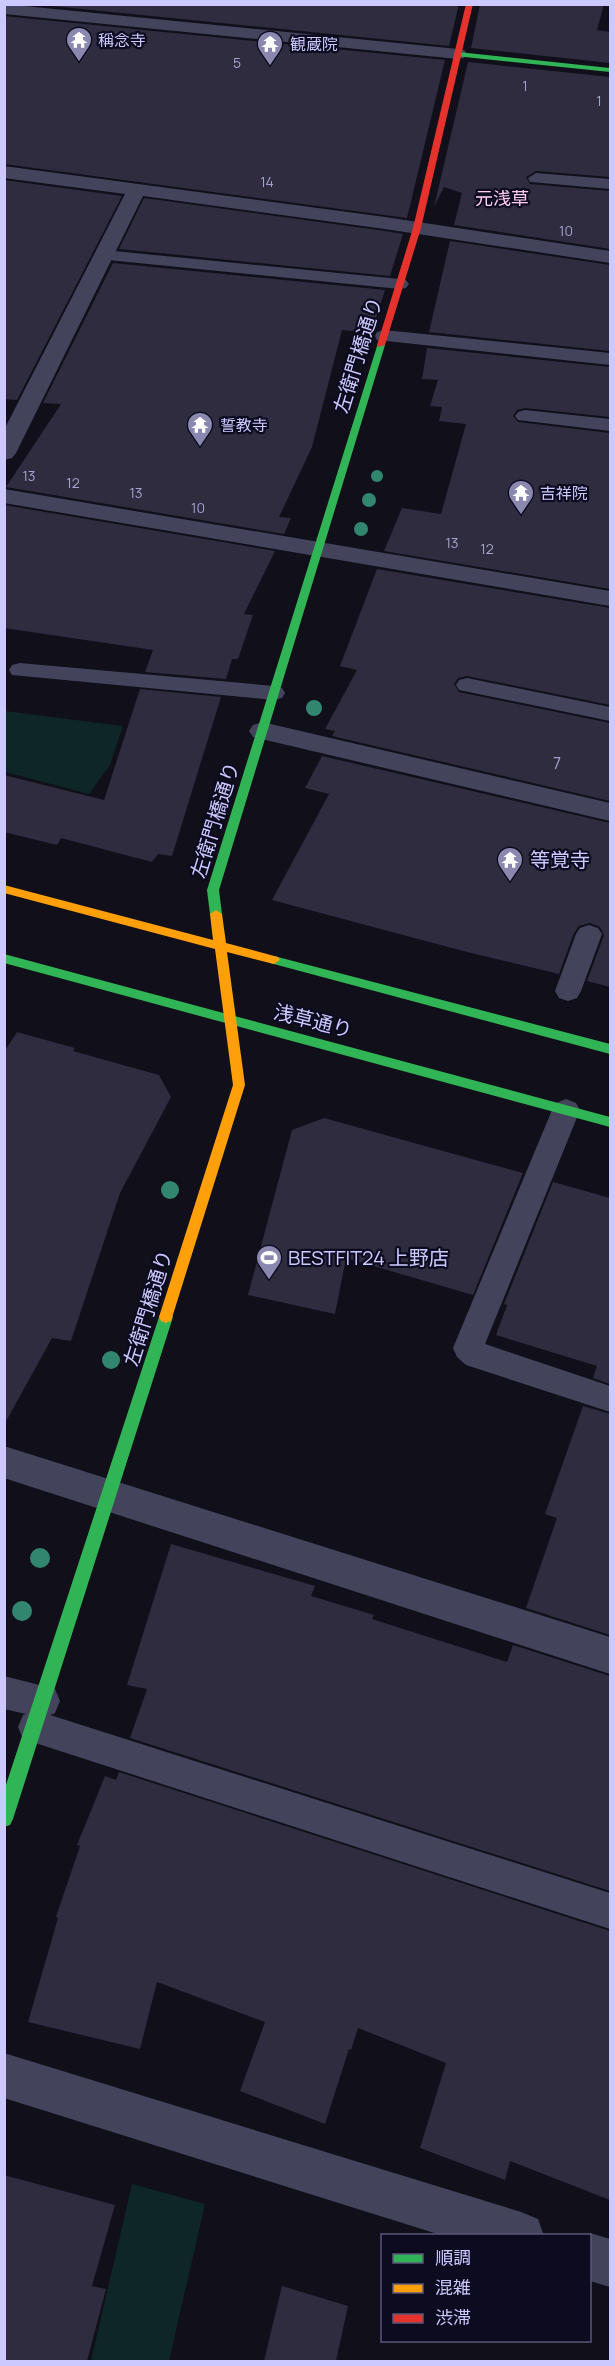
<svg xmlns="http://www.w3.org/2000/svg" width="615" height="2366" viewBox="0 0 615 2366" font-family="Manrope,'Noto Sans JP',sans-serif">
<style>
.green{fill:#0e2625}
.building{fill:#2e2c3e}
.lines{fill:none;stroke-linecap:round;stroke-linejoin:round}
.lane{fill:#43445c;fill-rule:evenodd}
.street{fill:#43445c;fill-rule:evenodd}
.fast{fill:#30b455;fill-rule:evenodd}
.slow{fill:#ff9f0a;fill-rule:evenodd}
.jam{fill:#e5322d;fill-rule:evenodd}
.tree{fill:#32856f}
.labels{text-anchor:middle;stroke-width:4.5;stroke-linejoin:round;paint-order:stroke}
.far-number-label{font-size:14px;fill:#a4a2cf}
.far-poi-label{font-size:16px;fill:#cbc9ff;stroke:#0d0b1f;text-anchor:start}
.number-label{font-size:16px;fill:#a4a2cf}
.far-quarter-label{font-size:18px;fill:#ffcbf0;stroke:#0d0b1f}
.street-label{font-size:20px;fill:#cbc9ff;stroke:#0d0b1f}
.poi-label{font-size:20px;fill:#cbc9ff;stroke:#0d0b1f;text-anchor:start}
</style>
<rect width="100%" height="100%" fill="#100f1a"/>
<path class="green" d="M5,711L123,726L110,765L89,794L5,772Z
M132,2184L205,2204L169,2361H91Z"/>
<path class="building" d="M32,4H459L449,46Z
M480,4H604L597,30L610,32V63L471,48Z
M4,16L445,60L407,218L4,164Z
M468,62L610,77V177L536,171L526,177L530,184L610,191V249L454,225L462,193L444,187L434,207Z
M4,180L122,196L17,400L4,399Z
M144,198L385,231L403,234L390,276L119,249Z
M450,241L610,265V351L429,332Z
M113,263L385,290L371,333L342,330L312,447L279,517L291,518L284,534L6,487L61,404L43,403Z
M427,348L610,367V417L525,408L517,410L513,416L518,422L610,433V589L384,551L402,508L441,514L466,424L439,421L442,407L430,406L438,380L422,379Z
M4,505L275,551L244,614L253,615L238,659H232L226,679L145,672L153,650L4,628Z
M377,569L610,608V705L467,676L458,678L454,684L459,692L610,723V801L332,736L335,731L325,729L357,670L340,666Z
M140,689L221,697L172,856L158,854L152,862L61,838L57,845L4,832V775L104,800Z
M322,756L610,823V987L587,981L604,935L600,927L590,923L579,926L574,933L559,974L467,952L272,900L329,794L305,788Z
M17,1032L75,1048L73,1051L159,1075L171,1097L120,1193L71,1341L52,1338L4,1425V1052Z
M324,1118L523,1173L473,1295L346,1258L335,1314L248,1295L292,1130Z
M553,1182L610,1198V1384L593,1378L597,1366L496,1335L507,1305L504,1304Z
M583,1406L610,1414V1635L526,1608L557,1518L545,1514Z
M171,1544L315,1586L311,1596L374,1615L372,1619L507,1662L513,1645L610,1676V1891L130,1738L147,1689L127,1685Z
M119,1772L610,1931V2200L510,2161L505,2180L420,2148L446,2063L358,2028L351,2050L349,2049L325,2124L240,2091L265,2022L157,1982L140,2049L28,2022L58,1918L56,1917L80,1846L77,1845L105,1776L116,1780Z
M4,2175L115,2205L92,2286L106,2289L87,2361H4Z
M282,2286L348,2306L336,2361H264Z"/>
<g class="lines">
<path class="lane" d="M536,173L610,179V189L530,182L528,178Z
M104,250L400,279L406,280L409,284L406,288L400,289L98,259L95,255L98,251Z
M384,330L610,353V365L377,340L375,336L377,332Z
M525,410L610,419V431L518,420L515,416L518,412Z
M20,663L274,686L282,688L285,693L282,698L274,700L12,675L9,670L12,665Z
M467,678L610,707V721L459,690L456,685L459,680Z
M589,925L598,928L602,934L581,991L577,998L568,1001L559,998L555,991L576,934L580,928Z
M566,1099L576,1103L580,1110L485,1344L610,1386V1412L466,1365L457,1357L453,1348L552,1110L556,1103Z
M4,1676L55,1689L60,1701L55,1713L50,1715L610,1893V1929L23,1739L18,1727L23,1715L26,1714L4,1709Z"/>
<path class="street" d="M4,4L458,49L464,50L467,54L464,58L458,59L4,14Z
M4,166L385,217L610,251V263L385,229L143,196L16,453L12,458L4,460V430L125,194L4,178Z
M4,489L610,591V606L4,503Z
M262,722L610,803V821L253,737L249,731L253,725Z
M4,1446L610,1637V1674L4,1478Z
M4,2053L521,2212L538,2219L544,2236H444L4,2098Z
M590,2233L610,2239V2287L590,2281V2236H584Z"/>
<path class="fast" d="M458,52L610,68V72L455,56L454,54Z
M378,343L385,345L219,890L222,914L216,918L210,914L207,890Z
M4,954L610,1117V1127L4,963Z
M274,956L610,1044V1054L270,963L268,960Z
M166,1311L171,1313L173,1317L13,1819L10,1825L4,1827V1791L159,1317L161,1313Z"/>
<path class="slow" d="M4,885L213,940L210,914L216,910L222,914L226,943L278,957L280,960L274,964L227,952L245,1085L171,1321L166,1323L161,1321L159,1317L233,1085L215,949L4,893Z"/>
<path class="jam" d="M466,4H473L421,228L385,345L378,347L377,345L413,228Z"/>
</g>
<g class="tree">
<circle cx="377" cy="476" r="6"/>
<circle cx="369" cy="500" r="7"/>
<circle cx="361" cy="529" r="7"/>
<circle cx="314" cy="708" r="8"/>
<circle cx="170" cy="1190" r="9"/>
<circle cx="111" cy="1360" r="9"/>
<circle cx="40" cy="1558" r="10"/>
<circle cx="22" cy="1611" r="10"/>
</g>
<defs>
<symbol id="temple-pin" viewBox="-11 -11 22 30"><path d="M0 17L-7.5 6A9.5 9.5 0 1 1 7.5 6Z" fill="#8a88af" stroke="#0d0b1f"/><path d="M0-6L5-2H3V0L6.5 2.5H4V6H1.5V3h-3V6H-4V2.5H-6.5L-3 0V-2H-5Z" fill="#fff"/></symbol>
<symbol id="stadium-pin" viewBox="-11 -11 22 30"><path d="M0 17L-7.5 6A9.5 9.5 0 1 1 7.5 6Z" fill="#8a88af" stroke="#0d0b1f"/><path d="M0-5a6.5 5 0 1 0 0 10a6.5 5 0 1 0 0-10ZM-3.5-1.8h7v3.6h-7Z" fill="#fff"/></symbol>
</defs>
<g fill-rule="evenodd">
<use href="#temple-pin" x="64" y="25" width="30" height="40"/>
<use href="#temple-pin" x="255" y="29" width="30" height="40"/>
<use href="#temple-pin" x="185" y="410" width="30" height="40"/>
<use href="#temple-pin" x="506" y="478" width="30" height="40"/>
<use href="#temple-pin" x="495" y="845" width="30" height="40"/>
<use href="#stadium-pin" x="254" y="1243" width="30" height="40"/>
</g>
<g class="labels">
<g class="far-number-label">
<text x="237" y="68">5</text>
<text x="525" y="91">1</text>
<text x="599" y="106">1</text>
<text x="267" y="187">14</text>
<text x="566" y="236">10</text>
<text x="29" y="481">13</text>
<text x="73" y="488">12</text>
<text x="136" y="498">13</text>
<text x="198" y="513">10</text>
<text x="452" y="548">13</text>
<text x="487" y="554">12</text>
</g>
<g class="far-poi-label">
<text x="98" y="46">稱念寺</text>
<text x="290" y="50">観蔵院</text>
<text x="220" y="431">誓教寺</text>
<text x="540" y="499">吉祥院</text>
</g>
<g class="number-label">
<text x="557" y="769">7</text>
</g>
<g class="far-quarter-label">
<text x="502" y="205">元浅草</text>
</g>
<g class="street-label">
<text transform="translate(358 355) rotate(-73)" y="7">左衛門橋通り</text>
<text transform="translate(215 820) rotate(-73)" y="7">左衛門橋通り</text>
<text transform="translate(313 1021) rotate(14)" y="7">浅草通り</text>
<text transform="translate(148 1308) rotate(-73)" y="7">左衛門橋通り</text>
</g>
<g class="poi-label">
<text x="530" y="867">等覚寺</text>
<text x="288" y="1265">BESTFIT24 上野店</text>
</g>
</g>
<rect width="615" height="2366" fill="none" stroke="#cbc9ff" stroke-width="12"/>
<rect x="381" y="2234" width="210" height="108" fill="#0d0b1f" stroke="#595779" stroke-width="1.5"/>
<rect x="393" y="2254" width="30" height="9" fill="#30b455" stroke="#595779" stroke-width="1.5"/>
<text x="435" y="2264" font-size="18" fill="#cbc9ff">順調</text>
<rect x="393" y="2284" width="30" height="9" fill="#ff9f0a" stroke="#595779" stroke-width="1.5"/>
<text x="435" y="2294" font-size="18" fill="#cbc9ff">混雑</text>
<rect x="393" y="2314" width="30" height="9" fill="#e5322d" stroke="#595779" stroke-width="1.5"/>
<text x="435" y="2324" font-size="18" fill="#cbc9ff">渋滞</text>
</svg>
